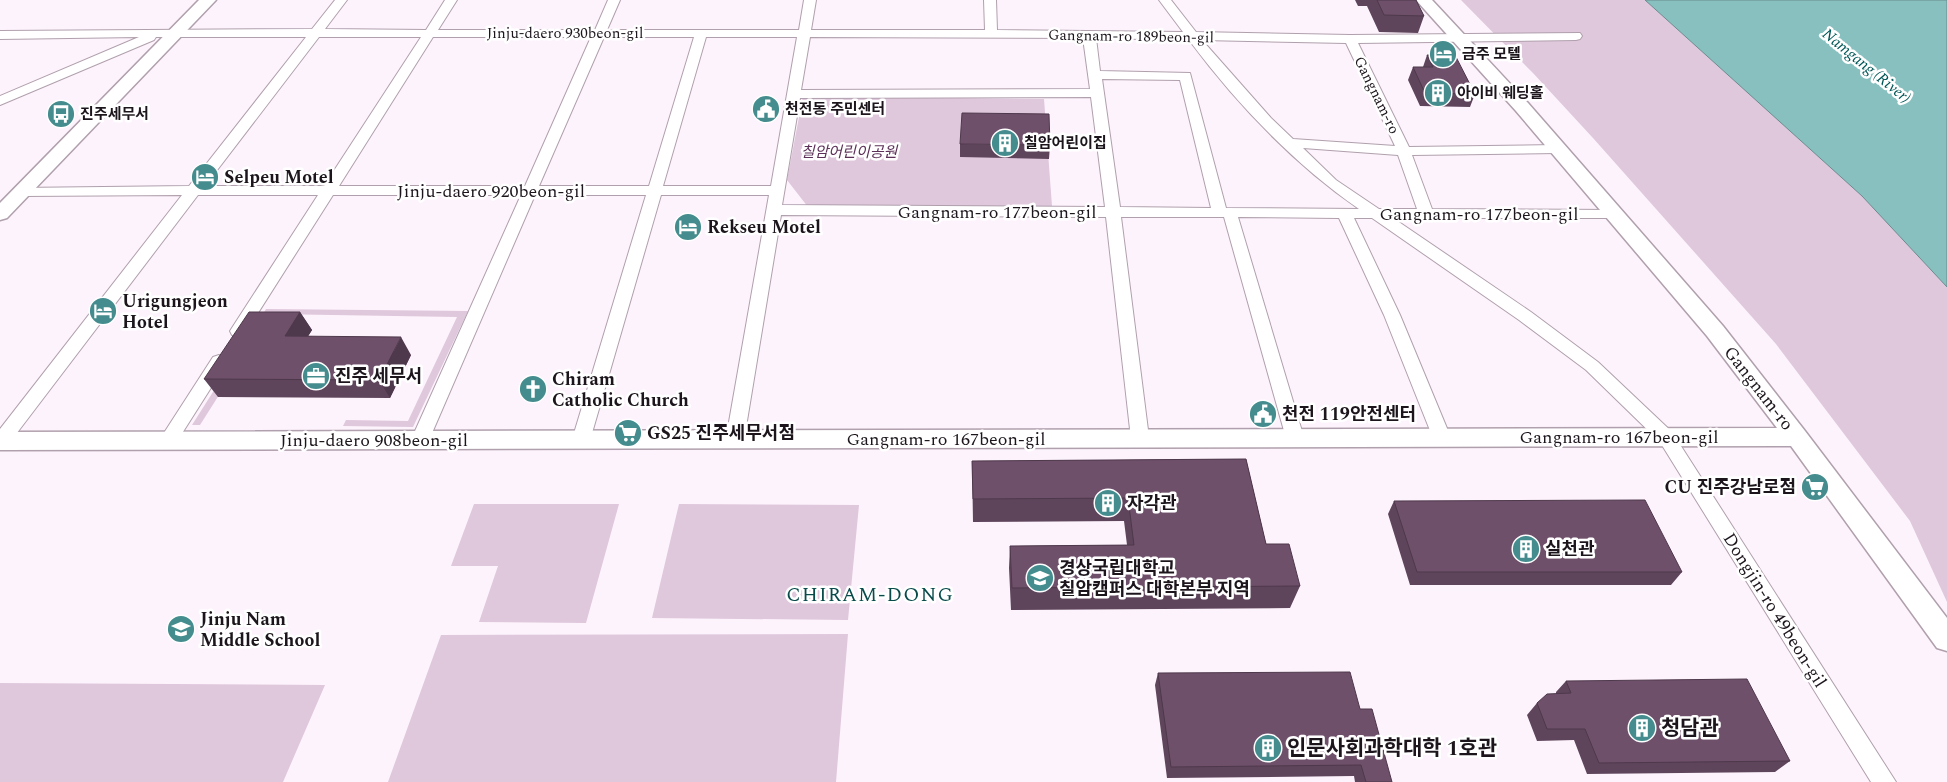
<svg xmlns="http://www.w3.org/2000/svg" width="1947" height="782" viewBox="0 0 1947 782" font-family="Spectral,'Noto Sans KR',serif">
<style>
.green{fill:#dfc7dc}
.water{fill:#88bfbf;stroke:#688c8e}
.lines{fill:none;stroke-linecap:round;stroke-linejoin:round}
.minor-casing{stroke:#b0a0ad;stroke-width:2}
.tertiary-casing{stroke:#b0a0ad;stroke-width:3}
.minor{fill:#fff;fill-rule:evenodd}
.tertiary{fill:#fff;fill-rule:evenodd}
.wall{fill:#5f455c}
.shaded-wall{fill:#4e384b}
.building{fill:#6f506b;stroke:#4e384b}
.labels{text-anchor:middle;stroke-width:5;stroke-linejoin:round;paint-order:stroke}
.far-street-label{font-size:15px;fill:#1c161c;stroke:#fff}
.far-poi-label{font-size:15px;font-weight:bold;fill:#1c161c;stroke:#fff;text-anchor:start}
.far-park-label{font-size:15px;font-style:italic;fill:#5c3058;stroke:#fff}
.far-water-label{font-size:16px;font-style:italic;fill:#005657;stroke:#fff}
.poi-label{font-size:18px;font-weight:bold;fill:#1c161c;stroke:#fff;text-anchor:start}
.street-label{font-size:18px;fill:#1c161c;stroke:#fff}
.quarter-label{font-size:20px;letter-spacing:1px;fill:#094a4b;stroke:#fff}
.near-poi-label{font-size:21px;font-weight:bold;fill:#1c161c;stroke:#fff;text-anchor:start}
</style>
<rect width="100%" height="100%" fill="#fdf3fc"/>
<path class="green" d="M1461,0H1645L1862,196L1947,287V602L1910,521L1776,344L1593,138L1533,73Z
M803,96L1044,99L1052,206L808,207L787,180Z
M266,309L468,311L413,427L343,426L346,420L408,421L457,317L271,314L259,321Z
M253,329H261L200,425H192Z
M474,504H619L586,623L479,622L498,566H451Z
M679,504L859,505L848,620L652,618Z
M848,634L836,782H388L441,635Z
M0,683L325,685L283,782H0Z"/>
<path class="water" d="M1645,0H1947V287L1862,196Z"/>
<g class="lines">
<defs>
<path id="minor" d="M335,0H347L325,29L426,30L445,0H457L438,30H595L608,0H620L607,30H799L804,0H816L811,30H985L984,0H996L997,30L1183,32L1159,0H1171L1196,32L1350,35L1580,33L1582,36L1580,39L1576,40L1358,43L1409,147L1557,145L1564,149L1557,153L1412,155L1432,209L1615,210L1620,212L1622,215L1620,218H1393L1531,312L1598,362L1672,432L1896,782H1871L1660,442L1586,370L1519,320L1372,218H1354L1400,315L1451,438L1448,443L1442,445L1436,443L1433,438L1384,315L1339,218L1238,217L1304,438L1301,443L1295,445L1289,443L1286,438L1224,217H1121L1149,438L1146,443L1140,445L1134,443L1131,438L1106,217L781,215L744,439L741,444L735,446L729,444L726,439L769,195H661L590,440L587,445L581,447L575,445L572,440L646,195H535L429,440L426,445L420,447L414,445L411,440L521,195H333L244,335L238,337L232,335L230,331L318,195H198L7,446L0,448V429L182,195L23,196L18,194L16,191L18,188L189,186L306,37H156L154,40L0,105V96L139,37L0,39V31L312,29ZM319,37H421L324,186H205ZM433,37H591L525,186H339ZM604,37H694L649,186H539ZM706,37H797L771,186H663ZM810,37L1083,38L1090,89L801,90ZM1096,38L1189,40C1236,103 1294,164 1359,209L1226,208L1190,73L1100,71ZM1202,40L1346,43L1395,146L1293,139L1271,118ZM1102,79L1180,80L1211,208L1120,207ZM1091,97L1105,207L782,205L800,98ZM1303,148L1398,155L1417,209H1379L1336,180Z
M219,355L225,357L228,361L174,446L168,448L162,446L159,441L162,436L213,357Z"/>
<path id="tertiary" d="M199,0H216L7,218L0,220V203Z
M1416,0H1432L1528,103L1723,326L1805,431L1947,618V651L1937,648L1791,446L0,450V432L1777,428L1707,336L1516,111Z"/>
</defs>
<use href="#minor" class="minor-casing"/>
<use href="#tertiary" class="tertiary-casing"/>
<use href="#minor" class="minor"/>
<use href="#tertiary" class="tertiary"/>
</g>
<path class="wall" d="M1355,0H1416L1424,16L1418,33L1379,32L1367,6H1358Z
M1427,55L1475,94L1470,107L1420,106L1408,80L1413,67H1423Z
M960,144L1050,145L1049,159L960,157Z
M300,312L312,330L308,336L411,355L390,398L218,397L204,379Z
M1246,459L1266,544L1300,586L1290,608L1011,610L1009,568L1010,546L1127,545L1124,521L973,522L972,461Z
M1394,501L1682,572L1671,585H1410L1388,514Z
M1158,673L1360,709L1392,782H1355L1354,776L1167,778L1155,685Z
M1566,681L1790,761L1775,772L1587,774L1574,740L1537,741L1527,715L1537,703L1556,694V692Z"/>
<path class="shaded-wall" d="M300,312L312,330L297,354L285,336Z
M401,337L411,355L390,398L379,380Z"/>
<path class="building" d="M1377,0H1416L1424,16L1384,15Z
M1427,55H1455L1475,94L1425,93L1413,67H1433Z
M962,113L1049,114L1050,145L960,144Z
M249,312H300L285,336L401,337L379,380L204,379Z
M1246,459L1266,544H1289L1300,586L1012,588L1010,546L1134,545L1128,498L973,499L972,461Z
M1645,500L1682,572H1417L1394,501Z
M1350,672L1360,709H1372L1392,782H1366L1361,765L1171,767L1158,673Z
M1747,679L1790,761L1599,763L1585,729H1547L1537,703L1547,694L1571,693L1566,681Z"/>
<defs>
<symbol id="hotel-disc" viewBox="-11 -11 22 22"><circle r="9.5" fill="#448c8d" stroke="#fff"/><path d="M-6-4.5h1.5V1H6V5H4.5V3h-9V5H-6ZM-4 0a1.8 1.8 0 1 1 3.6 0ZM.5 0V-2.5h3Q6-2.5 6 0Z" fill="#fff"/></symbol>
<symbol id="building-disc" viewBox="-11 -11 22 22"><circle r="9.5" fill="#448c8d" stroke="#fff"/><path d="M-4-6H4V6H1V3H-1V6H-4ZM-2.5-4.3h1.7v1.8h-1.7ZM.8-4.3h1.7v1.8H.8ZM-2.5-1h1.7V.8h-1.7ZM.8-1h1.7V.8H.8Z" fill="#fff"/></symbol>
<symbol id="civic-disc" viewBox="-11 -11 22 22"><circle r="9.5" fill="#448c8d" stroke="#fff"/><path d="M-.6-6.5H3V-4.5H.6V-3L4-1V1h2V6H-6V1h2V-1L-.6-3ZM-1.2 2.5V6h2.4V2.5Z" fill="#fff"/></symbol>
<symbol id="bus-disc" viewBox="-11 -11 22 22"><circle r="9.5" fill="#448c8d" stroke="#fff"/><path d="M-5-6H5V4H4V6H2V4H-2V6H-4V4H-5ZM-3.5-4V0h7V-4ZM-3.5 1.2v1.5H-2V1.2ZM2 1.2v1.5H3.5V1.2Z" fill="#fff"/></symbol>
<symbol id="office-disc" viewBox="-11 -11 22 22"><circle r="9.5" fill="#448c8d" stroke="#fff"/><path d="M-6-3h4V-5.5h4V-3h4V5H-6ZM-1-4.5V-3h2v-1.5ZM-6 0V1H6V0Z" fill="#fff"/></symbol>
<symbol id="church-disc" viewBox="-11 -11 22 22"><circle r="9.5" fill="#448c8d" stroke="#fff"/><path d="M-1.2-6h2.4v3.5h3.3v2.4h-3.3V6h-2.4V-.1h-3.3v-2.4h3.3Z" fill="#fff"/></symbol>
<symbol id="supermarket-disc" viewBox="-11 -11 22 22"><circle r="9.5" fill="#448c8d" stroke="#fff"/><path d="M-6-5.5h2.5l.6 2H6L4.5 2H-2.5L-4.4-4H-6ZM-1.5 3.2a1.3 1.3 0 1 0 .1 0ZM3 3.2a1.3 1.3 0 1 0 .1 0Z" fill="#fff"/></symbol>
<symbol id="university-disc" viewBox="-11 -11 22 22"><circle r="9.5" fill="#448c8d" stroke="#fff"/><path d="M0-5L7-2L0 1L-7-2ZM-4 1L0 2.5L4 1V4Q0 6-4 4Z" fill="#fff"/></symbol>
<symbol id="school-disc" viewBox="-11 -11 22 22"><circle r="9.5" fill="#448c8d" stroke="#fff"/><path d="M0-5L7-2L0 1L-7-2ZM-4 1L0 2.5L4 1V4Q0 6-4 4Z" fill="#fff"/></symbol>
</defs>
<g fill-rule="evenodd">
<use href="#hotel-disc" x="1427" y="38" width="32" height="32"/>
<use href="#building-disc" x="1422" y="77" width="32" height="32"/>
<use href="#civic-disc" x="750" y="93" width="32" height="32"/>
<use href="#bus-disc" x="45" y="98" width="32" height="32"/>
<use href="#building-disc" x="989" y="127" width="32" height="32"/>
<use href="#hotel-disc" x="189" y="161" width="32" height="32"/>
<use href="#hotel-disc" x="672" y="211" width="32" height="32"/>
<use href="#hotel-disc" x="87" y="295" width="32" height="32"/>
<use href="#office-disc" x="300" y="360" width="32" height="32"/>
<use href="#church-disc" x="517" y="373" width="32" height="32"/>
<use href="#civic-disc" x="1247" y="398" width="32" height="32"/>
<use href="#supermarket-disc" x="612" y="417" width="32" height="32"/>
<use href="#supermarket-disc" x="1799" y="471" width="32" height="32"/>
<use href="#building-disc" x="1092" y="487" width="32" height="32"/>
<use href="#building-disc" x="1510" y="533" width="32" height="32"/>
<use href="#university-disc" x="1024" y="562" width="32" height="32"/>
<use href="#school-disc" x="165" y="613" width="32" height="32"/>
<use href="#building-disc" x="1626" y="712" width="32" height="32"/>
<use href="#building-disc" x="1252" y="732" width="32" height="32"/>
</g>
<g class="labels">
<g class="far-street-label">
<text x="565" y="38">Jinju-daero 930beon-gil</text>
<text transform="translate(1131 36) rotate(1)" y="5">Gangnam-ro 189beon-gil</text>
<text transform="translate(1377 95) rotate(64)" y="5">Gangnam-ro</text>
</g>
<g class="far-poi-label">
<text x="1462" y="59">금주 모텔</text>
<text x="1457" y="98">아이비 웨딩홀</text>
<text x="785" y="114">천전동 주민센터</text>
<text x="80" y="119">진주세무서</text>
<text x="1024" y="148">칠암어린이집</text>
</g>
<g class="far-park-label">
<text x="849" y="157">칠암어린이공원</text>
</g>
<g class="far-water-label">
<text transform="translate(1867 65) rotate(39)" y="6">Namgang (River)</text>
</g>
<g class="poi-label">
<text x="224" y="183">Selpeu Motel</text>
<text x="707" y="233">Rekseu Motel</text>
<text x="122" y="307">Urigungjeon<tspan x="122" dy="21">Hotel</tspan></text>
<text x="335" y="382">진주 세무서</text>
<text x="552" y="385">Chiram<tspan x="552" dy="21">Catholic Church</tspan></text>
<text x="1282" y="420">천전 119안전센터</text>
<text x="647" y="439">GS25 진주세무서점</text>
<text x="1796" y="493" text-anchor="end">CU 진주강남로점</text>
<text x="1127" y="509">자각관</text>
<text x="1545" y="555">실천관</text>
<text x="1059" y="574">경상국립대학교<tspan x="1059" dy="21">칠암캠퍼스 대학본부 지역</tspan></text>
<text x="200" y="625">Jinju Nam<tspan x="200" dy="21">Middle School</tspan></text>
</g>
<g class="street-label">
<text x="491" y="197">Jinju-daero 920beon-gil</text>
<text x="997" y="218">Gangnam-ro 177beon-gil</text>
<text x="1479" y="220">Gangnam-ro 177beon-gil</text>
<text transform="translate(1759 388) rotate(52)" y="6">Gangnam-ro</text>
<text x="1619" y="443">Gangnam-ro 167beon-gil</text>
<text x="946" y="445">Gangnam-ro 167beon-gil</text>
<text x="374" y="446">Jinju-daero 908beon-gil</text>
<text transform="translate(1775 610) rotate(58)" y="6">Dongjin-ro 49beon-gil</text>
</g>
<g class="quarter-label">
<text x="870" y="601">CHIRAM-DONG</text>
</g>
<g class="near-poi-label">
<text x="1661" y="735">청담관</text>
<text x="1287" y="755">인문사회과학대학 1호관</text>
</g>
</g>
</svg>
